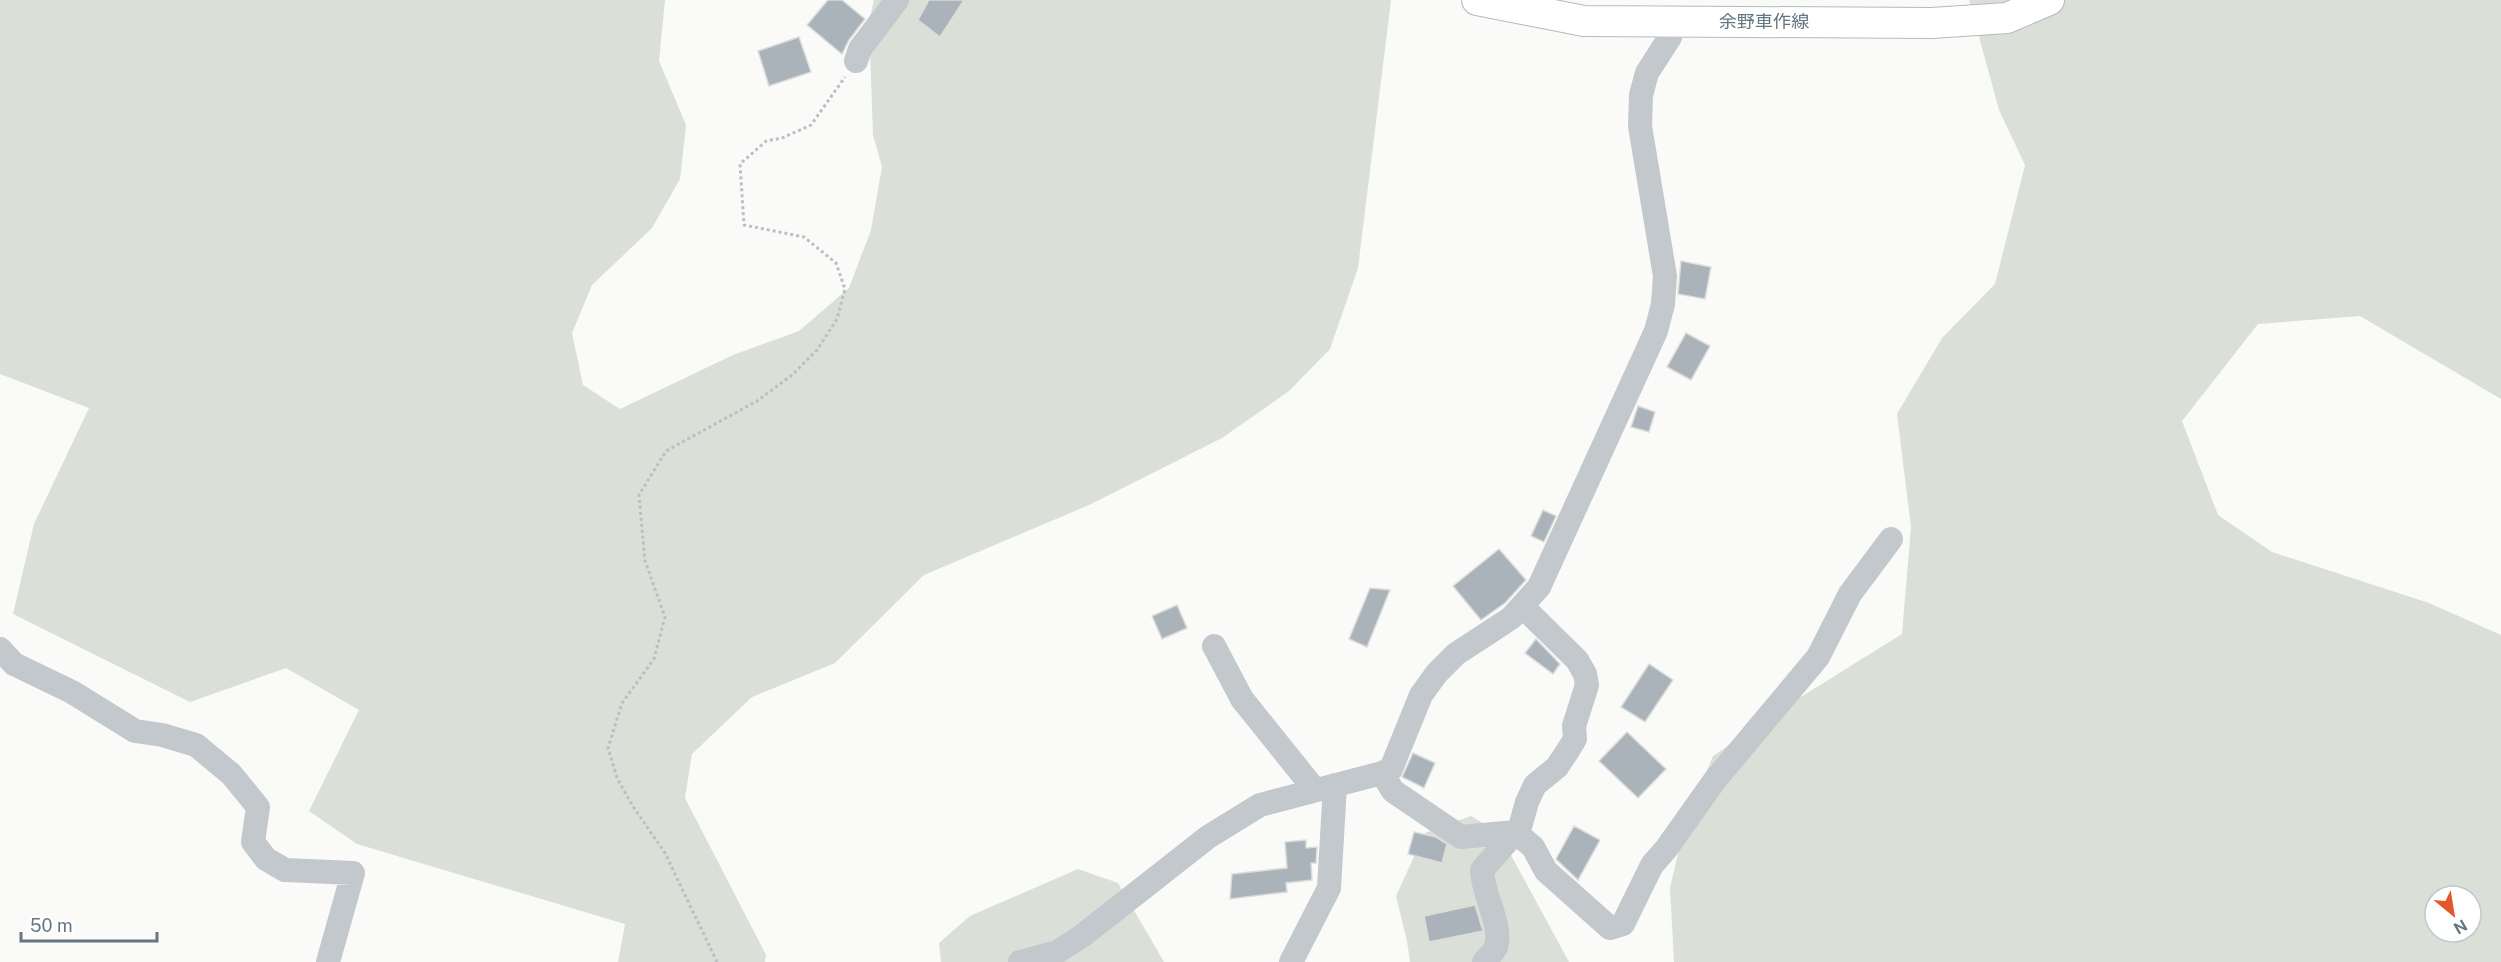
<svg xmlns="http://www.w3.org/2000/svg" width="2501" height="962" viewBox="0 0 2501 962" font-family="'Public Sans','Noto Sans JP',sans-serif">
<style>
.green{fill:#dadfd7;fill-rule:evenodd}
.building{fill:#aab3b9;stroke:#dcdcda;stroke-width:1.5}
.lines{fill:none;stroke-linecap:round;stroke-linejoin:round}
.major-casing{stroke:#b5babe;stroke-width:32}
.path{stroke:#bbbfc2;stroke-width:3;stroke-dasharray:3 3;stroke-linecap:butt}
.minor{stroke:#c3c8cc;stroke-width:24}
.major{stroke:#fff;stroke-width:30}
.labels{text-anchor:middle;stroke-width:6;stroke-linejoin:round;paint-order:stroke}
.street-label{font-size:18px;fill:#657683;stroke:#fff}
</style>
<rect width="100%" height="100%" fill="#fafaf8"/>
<path class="green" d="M0,0H665L659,61L686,125L680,179L652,228L592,285L572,333L583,385L620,409L733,355L799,331L849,288L871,230L882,167L873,135L869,22L874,0H1391L1358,268L1330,349L1289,391L1222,438L1089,505L924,575L835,663L752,697L692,754L685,798L766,955L765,962H618L625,924L357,844L309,811L359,710L286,668L190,702L13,614L34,524L89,408L0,374Z
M1969,0H2501V399L2360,316L2258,324L2182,421L2218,515L2272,552L2429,603L2501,635V962H1674L1670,888L1686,819L1713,756L1788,705L1902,634L1911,527L1897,414L1942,338L1995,284L2025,165L1999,110ZM2435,896H2471V932H2435Z
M1471,816L1499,833L1569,962H1410L1407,941L1396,896L1425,833Z
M1078,869L1118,883L1164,962H941L939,943L970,916Z"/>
<path class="building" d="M828,0H842L865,19L849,40L842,54L807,25Z
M929,0H964L940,37L918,20Z
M799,37L811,72L769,86L758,51Z
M1681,261L1711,267L1705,299L1678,294Z
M1686,333L1710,346L1691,380L1667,367Z
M1638,406L1655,412L1649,432L1631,427Z
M1543,510L1556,516L1544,542L1531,536Z
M1499,549L1526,580L1505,603L1481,620L1453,586Z
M1370,588L1390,590L1367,647L1349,639Z
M1177,605L1187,628L1162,639L1152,616Z
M1536,639L1560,664L1553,674L1525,653Z
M1649,664L1673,680L1645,722L1621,707Z
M1627,732L1666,769L1638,798L1599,761Z
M1413,753L1435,763L1424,788L1402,777Z
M1574,826L1600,840L1578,880L1556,859Z
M1414,832L1436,837L1447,844L1442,863L1408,854Z
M1306,840V848L1317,847L1316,863H1311L1312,880L1286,883L1287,892L1230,899L1232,874L1287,868L1285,842Z
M1475,905L1483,931L1429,942L1424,916Z"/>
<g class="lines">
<defs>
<path id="major" d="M1477,0L1584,21L1932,23L2007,18L2049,0"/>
</defs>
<use href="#major" class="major-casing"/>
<path class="path" d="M717,962L665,853L632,805L617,778L608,748L622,703L654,659L665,617L645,561L639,495L666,451L757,401L792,375L817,350L837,319L845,289L836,263L804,237L744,225L740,164L766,141L782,138L811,125L845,77"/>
<path class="minor" d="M856,61L860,49L897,0
M1214,646L1242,699L1315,790
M0,649L14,664L72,692L135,731L162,735L196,745L231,774L258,807L253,842L266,859L285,870L353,873L328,962
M1382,773L1393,791L1461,837L1515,832L1533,847L1546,871L1610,928L1623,924L1652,865L1666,849L1715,780L1818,657L1850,594L1891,539
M1020,962L1057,952L1082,936L1208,837L1260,805L1382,773L1391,769L1421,695L1437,673L1456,654L1511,618L1539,587L1656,331L1663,304L1665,276L1640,126L1641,95L1647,73L1670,37L1676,21
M1291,962L1329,888L1335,785
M1484,962C1487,958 1494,952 1496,947C1503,926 1482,893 1482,870L1520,827L1527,802L1535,785L1557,767L1567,752L1575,739L1574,726L1587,685L1585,674L1577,660L1523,607"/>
<use href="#major" class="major"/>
</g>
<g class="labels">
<g class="street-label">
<text x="1764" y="28">余野車作線</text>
</g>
</g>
<g transform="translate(2453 914) rotate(150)"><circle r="28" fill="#ffffff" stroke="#c1c8cd" stroke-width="1.5"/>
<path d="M0-4.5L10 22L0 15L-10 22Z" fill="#e4572e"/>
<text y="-9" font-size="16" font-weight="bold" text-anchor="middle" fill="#657683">N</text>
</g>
<path d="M21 932v9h136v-9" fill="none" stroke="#657683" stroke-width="3"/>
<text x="30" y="932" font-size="18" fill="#657683" stroke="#ffffff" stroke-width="4.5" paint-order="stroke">50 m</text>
</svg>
